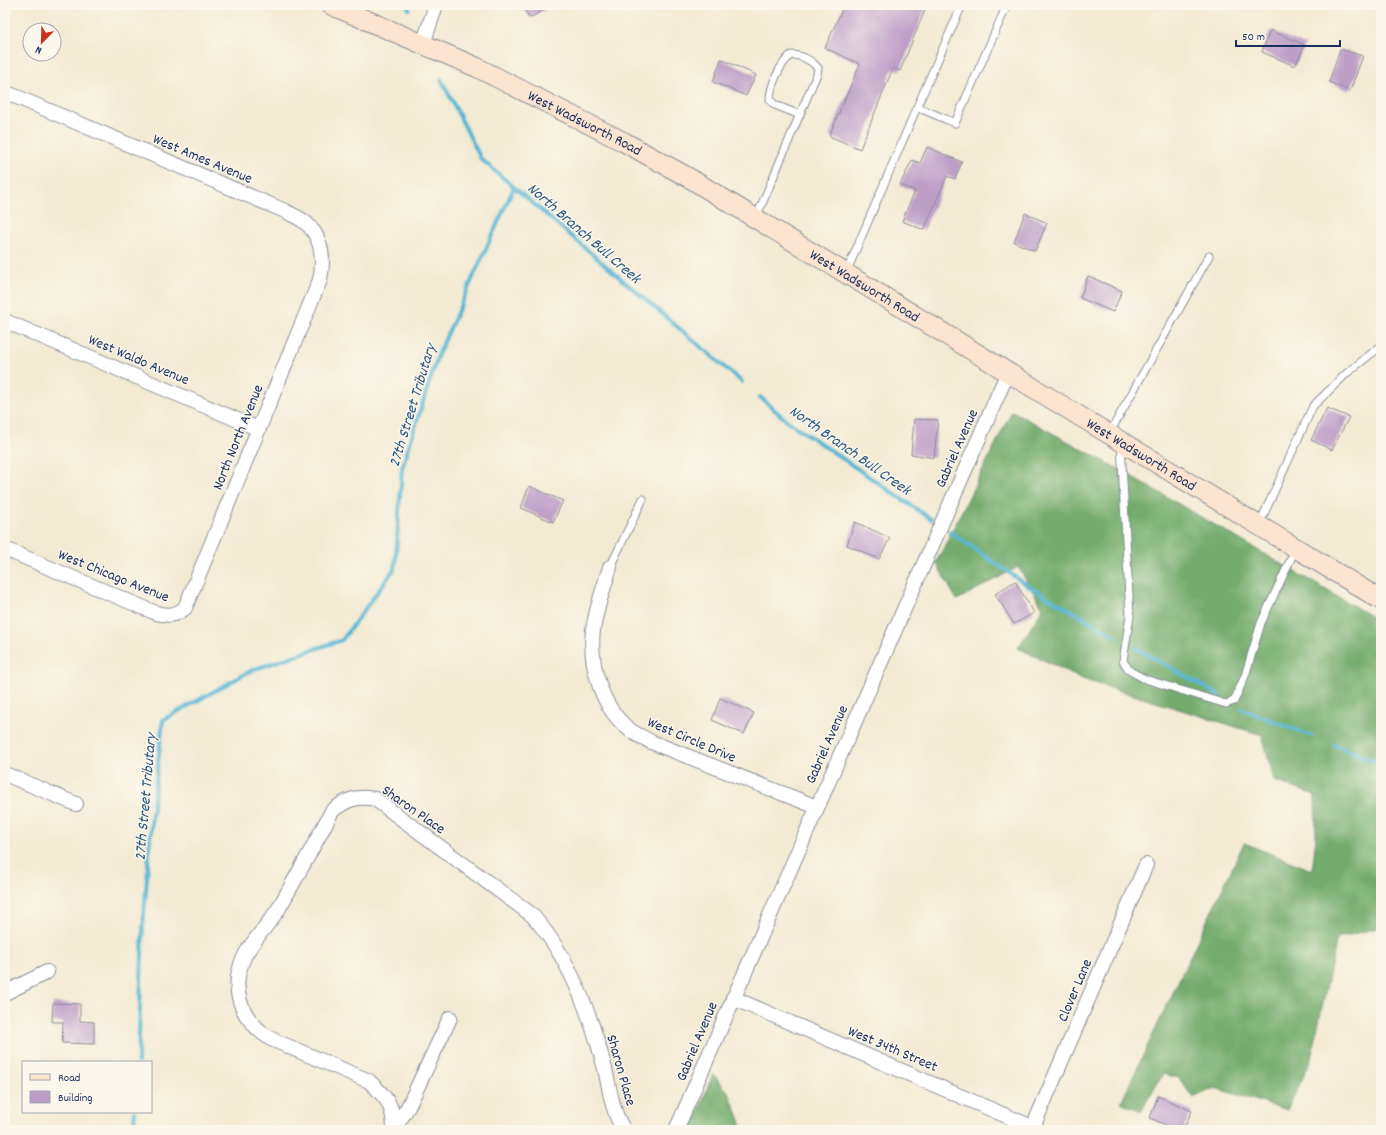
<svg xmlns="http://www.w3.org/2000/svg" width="1386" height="1135" viewBox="0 0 1386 1135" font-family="Dekko,sans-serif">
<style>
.forest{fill:#73ac6c;stroke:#476e65}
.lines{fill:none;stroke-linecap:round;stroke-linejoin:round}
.stream{stroke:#54b6d3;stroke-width:4}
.building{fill:#bd9ec7}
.lane-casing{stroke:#878c98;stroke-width:9}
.street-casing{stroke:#878c98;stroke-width:16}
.secondary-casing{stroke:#878c98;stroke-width:21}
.lane{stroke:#fff;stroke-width:7}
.street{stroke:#fff;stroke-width:14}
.secondary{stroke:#fce5d0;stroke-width:19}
.labels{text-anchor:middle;stroke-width:3;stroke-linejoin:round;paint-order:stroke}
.street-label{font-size:15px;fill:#1b2f5e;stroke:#fbf7ec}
.water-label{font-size:16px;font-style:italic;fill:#2c5881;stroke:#fbf7ec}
</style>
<rect width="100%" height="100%" fill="#fbf7ec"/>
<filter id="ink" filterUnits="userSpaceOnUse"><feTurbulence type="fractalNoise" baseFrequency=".025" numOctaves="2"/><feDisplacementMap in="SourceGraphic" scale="8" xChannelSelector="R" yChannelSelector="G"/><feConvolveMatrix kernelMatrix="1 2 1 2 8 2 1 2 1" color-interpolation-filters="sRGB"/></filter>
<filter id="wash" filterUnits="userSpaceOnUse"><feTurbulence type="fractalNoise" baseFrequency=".012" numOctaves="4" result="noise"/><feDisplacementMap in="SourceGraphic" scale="16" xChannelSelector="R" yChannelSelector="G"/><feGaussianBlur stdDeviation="0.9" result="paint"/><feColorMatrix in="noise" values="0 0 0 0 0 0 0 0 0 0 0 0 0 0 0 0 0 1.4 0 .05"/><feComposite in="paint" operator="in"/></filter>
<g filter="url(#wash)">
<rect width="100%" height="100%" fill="#f3ead3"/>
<path class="forest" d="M1012,411L1124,472L1381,622V927L1337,938L1310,1063L1287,1110L1215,1088L1193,1098L1179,1078L1163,1074L1141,1111L1121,1102L1244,843L1312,870L1316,838L1315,795L1274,781L1262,735L1085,680L1018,648L1043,608L1018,567L957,600L936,563Z
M713,1074L729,1093L744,1130H691Z"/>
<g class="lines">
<path class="stream" d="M407,5L409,9
M441,79L481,159L742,382
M760,397L786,420L931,519
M950,532L1030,587L1116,636
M1136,648L1220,696
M1242,709L1312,736
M1334,745L1381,764
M138,1062L143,927L152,815L163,720L252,670L342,640L395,568L402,468L438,355L514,187
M133,1130L135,1112"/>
</g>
<g id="blocks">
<path class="building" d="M521,5H552L530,18Z
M844,5H927L900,71L893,68L860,149L829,136L860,64L825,48Z
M1270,30L1305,45L1295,66L1262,52Z
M1340,49L1363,56L1350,91L1329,82Z
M721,59L756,75L746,96L713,82Z
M927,147L962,162L955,179L947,176L924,230L902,221L915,191L900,185L912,160L920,163Z
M1025,213L1047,223L1035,251L1014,242Z
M1088,276L1122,291L1113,312L1080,298Z
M1327,408L1349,417L1332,450L1311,440Z
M914,419L938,420L934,458L911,454Z
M529,486L563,501L553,522L521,508Z
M855,522L890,538L879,559L847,545Z
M1015,581L1034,613L1014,624L995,594Z
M720,698L754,713L744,734L712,720Z
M53,1003L80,1004V1021L94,1022V1044L62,1043L63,1022H52Z
M1158,1096L1192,1111L1183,1130H1177L1150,1118Z"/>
</g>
</g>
<g filter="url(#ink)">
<use href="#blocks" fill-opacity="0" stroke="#878c98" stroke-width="1"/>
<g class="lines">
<defs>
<path id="lane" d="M917,107L962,5
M756,218L817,74L818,68C811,60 801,55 791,55C780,64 770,86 770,100L775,105L800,115
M846,273L917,107L955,123L1007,5
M1109,434L1209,256
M1121,444L1130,616L1123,661L1130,671L1145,679L1226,704L1234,701L1245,676L1261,623L1296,548
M1259,525L1313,406L1347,373L1381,346
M610,567L643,499"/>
<path id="street" d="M423,44L436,5
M5,92L285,211C292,215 301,218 307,224C323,239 324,260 320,280L185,608C175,616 168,616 156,613L5,549
M5,321L259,429
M610,567C604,587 596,609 593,630C589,664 601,708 630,730C636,735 645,738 651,742L817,807
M5,774L76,804
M5,993L47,972
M733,998L1039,1130
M1033,1127L1146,865
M394,1129L408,1107L450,1018
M394,1130C394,1105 386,1097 369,1081L271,1039C241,1020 228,989 245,955C254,939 269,924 279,908C297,876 315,844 332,811C346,800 357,795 375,799L532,915C570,957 591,1015 605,1069C610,1090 612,1112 624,1130
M676,1130L1008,372"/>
<g id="secondary">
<path id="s1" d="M331,5L476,67L624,142L691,179L1381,600"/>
</g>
</defs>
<use href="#lane" class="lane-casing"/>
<use href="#street" class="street-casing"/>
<use href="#secondary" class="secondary-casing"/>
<use href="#lane" class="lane"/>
<use href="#street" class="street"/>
<use href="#secondary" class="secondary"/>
</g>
</g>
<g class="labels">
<g class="street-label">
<text dy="5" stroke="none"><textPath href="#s1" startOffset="280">West Wadsworth Road</textPath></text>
<text transform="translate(203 158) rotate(23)" y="5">West Ames Avenue</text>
<text dy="5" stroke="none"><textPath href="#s1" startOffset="604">West Wadsworth Road</textPath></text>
<text transform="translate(139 359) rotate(23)" y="5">West Waldo Avenue</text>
<text transform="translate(237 437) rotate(-68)" y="5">North North Avenue</text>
<text transform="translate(956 448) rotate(-66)" y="5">Gabriel Avenue</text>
<text dy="5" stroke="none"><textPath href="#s1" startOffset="928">West Wadsworth Road</textPath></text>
<text transform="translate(114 575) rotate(22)" y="5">West Chicago Avenue</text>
<text transform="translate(692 739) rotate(23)" y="5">West Circle Drive</text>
<text transform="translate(826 744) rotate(-66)" y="5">Gabriel Avenue</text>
<text transform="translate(414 809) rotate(35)" y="5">Sharon Place</text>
<text transform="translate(1074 990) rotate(-67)" y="5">Clover Lane</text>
<text transform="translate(696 1041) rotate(-67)" y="5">Gabriel Avenue</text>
<text transform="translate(893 1048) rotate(23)" y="5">West 34th Street</text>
<text transform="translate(622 1070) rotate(74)" y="5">Sharon Place</text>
</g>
<g class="water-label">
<text transform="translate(585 232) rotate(41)" y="6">North Branch Bull Creek</text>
<text transform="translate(411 405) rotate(-73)" y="6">27th Street Tributary</text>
<text transform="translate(851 449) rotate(35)" y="6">North Branch Bull Creek</text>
<text transform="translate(144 797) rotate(-85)" y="6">27th Street Tributary</text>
</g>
</g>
<rect width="1386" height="1135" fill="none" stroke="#fbf7ec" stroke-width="20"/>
<rect x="22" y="1061" width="130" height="52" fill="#fbf7ec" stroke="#a1a7b3"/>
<rect x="30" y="1074" width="20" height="6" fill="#fce5d0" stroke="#a1a7b3"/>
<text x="58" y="1081" font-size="12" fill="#1b2f5e">Road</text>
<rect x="30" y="1091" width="20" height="12" fill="#bd9ec7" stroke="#a1a7b3"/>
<text x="58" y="1101" font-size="12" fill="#1b2f5e">Building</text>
<g transform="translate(42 42) rotate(203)"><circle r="19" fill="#fbf7ec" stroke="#a1a7b3"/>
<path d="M0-3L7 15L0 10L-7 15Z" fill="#c8321e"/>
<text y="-6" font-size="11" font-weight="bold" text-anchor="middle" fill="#1b2f5e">N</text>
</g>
<path d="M1236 40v6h104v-6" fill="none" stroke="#1b2f5e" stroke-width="2"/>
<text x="1242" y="40" font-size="12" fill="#1b2f5e" stroke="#fbf7ec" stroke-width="3" paint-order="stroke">50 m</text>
</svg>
